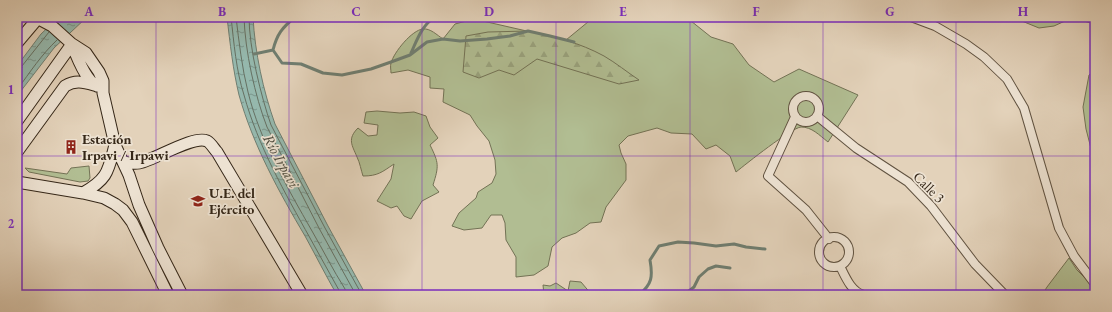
<svg xmlns="http://www.w3.org/2000/svg" width="1112" height="312" viewBox="0 0 1112 312" font-family="'EB Garamond',serif">
<style>
.green{fill:#b1bd92;stroke:#737255}
.forest{fill:url(#forest-firs);stroke:#737255}
.water{fill:url(#water-ripples);stroke:#6f7e71}
.lines{fill:none;stroke-linecap:round;stroke-linejoin:round}
.shore{stroke:#657062;stroke-width:1}
.stream{stroke:#6f7e71;stroke-width:3}
.street-casing{stroke:#605240;stroke-width:10}
.secondary-casing{stroke:#352718;stroke-width:13}
.street{stroke:#ede2d2;stroke-width:8}
.secondary{stroke:#ede2d2;stroke-width:11}
.grid{fill:none;stroke:#7b2cbf;stroke-width:1;stroke-opacity:0.55}
.labels{text-anchor:middle;stroke-width:3.5;stroke-linejoin:round;paint-order:stroke}
.poi-label{font-size:14px;font-weight:bold;fill:#352718;stroke:#ede2d2;text-anchor:start}
.street-label{font-size:14px;fill:#352718;stroke:#ede2d2}
.water-label{font-size:15px;font-style:italic;fill:#4d4b3d;stroke:#ede2d2}
.neatline{fill:none;stroke:#7b2cbf;stroke-width:1.5}
.grid-label{font-size:13px;text-anchor:middle;font-weight:bold;fill:#7b2cbf}
</style>
<defs>
<pattern id="forest-firs" width="22" height="20" patternUnits="userSpaceOnUse"><rect width="22" height="20" fill="#b1bd92"/><path d="M5 1l3.5 6h-7zM16 11l3.5 6h-7z" fill="#99a27d"/></pattern>
<pattern id="water-ripples" width="26" height="14" patternUnits="userSpaceOnUse"><rect width="26" height="14" fill="#95b8ad"/><path d="M2 4q2-2 4 0t4 0M15 11q2-2 4 0t4 0" fill="none" stroke="#7a968c"/></pattern>
</defs>
<rect width="100%" height="100%" fill="#e3d2ba"/>
<filter id="stains"><feTurbulence type="fractalNoise" baseFrequency=".005" numOctaves="4"/><feColorMatrix values="0 0 0 0 .2 0 0 0 0 .09 0 0 0 0 .02 0 0 0 .5 -.17"/></filter>
<radialGradient id="worn" r=".72"><stop offset=".6" stop-color="#630" stop-opacity="0"/><stop offset="1" stop-color="#630" stop-opacity=".3"/></radialGradient>
<path class="green" d="M594,17H686L711,37L733,44L749,65L774,82L799,69L858,95L828,142C819,135 812,127 801,127C791,128 746,164 736,172L730,156L716,145L706,149L692,134L671,133L657,128L628,136L619,145L621,153L626,164V180L606,207L601,222L590,223L576,233L562,238L552,247L548,266L534,275L516,277V257L506,240L505,223L502,215H491L482,228L464,230L452,226L459,213L476,198L478,192L492,183L496,174L495,160L489,141L477,126L470,115L443,102L444,89L430,88V77L408,70L391,73C391,70 390,66 391,63C394,52 412,30 423,29C430,28 437,35 443,39L455,24L474,19L566,40Z
M1012,17H1095V24L1076,19L1065,21L1054,26L1039,28Z
M1095,70V164L1086,129L1083,107L1089,75Z
M377,111L400,113L414,112L426,116L430,127L438,138L430,145C439,163 439,166 433,185L439,192L422,201L411,219L404,216L397,206L391,208L377,201L391,179L394,164C382,172 378,176 363,176C361,170 360,163 357,157C352,145 347,139 358,128L368,136L377,135L378,125L364,123L366,112Z
M89,166L90,178L88,181L80,182L29,172L25,168L67,174L71,168Z
M1069,258L1077,270L1095,288V295H1042L1047,287Z
M570,281L581,282L592,295H544L543,285L550,286L556,283L568,291Z"/>
<path class="forest" d="M528,31C554,36 580,43 604,56C616,63 627,72 639,80L619,84L537,59L514,75L499,70L479,78L463,72L466,36L488,32Z"/>
<path class="water" d="M59,17H87L54,48L17,96V66L41,34Z
M227,17H253C255,53 263,90 275,124L328,226L366,295H337C326,276 316,256 305,236C279,192 253,145 239,95C233,70 230,43 227,17Z"/>
<g class="lines">
<path class="shore" d="M231,17C234,43 236,70 244,95C258,146 285,193 310,238C320,256 330,274 340,292L341,295
M236,17C239,42 242,68 248,92C260,141 287,187 312,231C323,250 333,270 345,289L346,295
M244,17C245,51 255,96 267,127L320,230L356,295
M249,17C249,48 261,96 271,125L325,228L362,295
M17,68L22,66L49,32
M17,90C30,72 42,54 57,40"/>
<path class="stream" d="M273,50C277,34 282,28 295,17
M411,53C417,40 422,25 435,17
M254,54L273,50L282,63L301,64L323,73L342,75L371,69L391,62L410,55L427,42L443,39L460,41L487,39L510,36L528,31L550,36L574,42
M639,295C652,284 653,277 650,260L659,246L678,242L694,243L716,246L734,244L746,247L765,249
M684,295L694,287L699,277L708,269L716,266L730,268"/>
<defs>
<path id="street" d="M911,17L935,26L966,44L984,57L1007,79L1024,108L1059,228L1074,256L1095,284
M793 109a13 13 0 1 1 26 0a13 13 0 1 1-26 0Z
M817,116L856,148L908,182L931,206L975,264L1005,295
M795,117L768,176L806,210L829,239
M819 252a15 15 0 1 1 30 0a15 15 0 1 1-30 0Z
M840,266C845,276 851,292 864,295"/>
<path id="secondary" d="M35,17L52,26L72,44L86,53L99,72L103,81V93L115,145L129,175L139,205L158,248L182,295
M17,43L39,17
M72,44C76,55 86,81 97,86
M17,121L72,44
M17,152L65,86C75,80 83,82 94,85
M123,162C128,163 134,164 139,163C155,160 193,135 207,141C211,143 214,149 217,152L302,295
M17,182L83,193L104,198L115,204L123,210L132,222L168,295
M83,193C108,179 108,171 115,145"/>
</defs>
<use href="#street" class="street-casing"/>
<use href="#secondary" class="secondary-casing"/>
<use href="#street" class="street"/>
<use href="#secondary" class="secondary"/>
</g>
<path class="grid" d="M156,17V295M289,17V295M422,17V295M556,17V295M690,17V295M823,17V295M956,17V295M17,156H1095"/>
<defs>
<symbol id="building-bare" viewBox="-9 -9 18 18"><path d="M-4-6H4V6H1V3H-1V6H-4ZM-2.5-4.3h1.7v1.8h-1.7ZM.8-4.3h1.7v1.8H.8ZM-2.5-1h1.7V.8h-1.7ZM.8-1h1.7V.8H.8Z" fill="#8f2418" stroke="#ede2d2" stroke-width="2.5" paint-order="stroke"/></symbol>
<symbol id="school-bare" viewBox="-9 -9 18 18"><path d="M0-5L7-2L0 1L-7-2ZM-4 1L0 2.5L4 1V4Q0 6-4 4Z" fill="#8f2418" stroke="#ede2d2" stroke-width="2.5" paint-order="stroke"/></symbol>
</defs>
<g fill-rule="evenodd">
<use href="#building-bare" x="61" y="137" width="20" height="20"/>
<use href="#school-bare" x="188" y="191" width="20" height="20"/>
</g>
<g class="labels">
<g class="poi-label">
<text x="82" y="144">Estación<tspan x="82" dy="16">Irpavi / Irpawi</tspan></text>
<text x="209" y="198">U.E. del<tspan x="209" dy="16">Ejército</tspan></text>
</g>
<g class="street-label">
<text transform="translate(929 187) rotate(45)" y="5">Calle 3</text>
</g>
<g class="water-label">
<text transform="translate(281 161) rotate(61)" y="5">Río Irpavi</text>
</g>
</g>
<rect width="1112" height="312" fill="none" stroke="#e3d2ba" stroke-width="44"/>
<rect x="22" y="22" width="1068" height="268" class="neatline"/>
<g class="grid-label">
<text x="89" y="16">A</text>
<text x="222" y="16">B</text>
<text x="356" y="16">C</text>
<text x="489" y="16">D</text>
<text x="623" y="16">E</text>
<text x="756" y="16">F</text>
<text x="890" y="16">G</text>
<text x="1023" y="16">H</text>
<text x="11" y="94">1</text>
<text x="11" y="228">2</text>
</g>
<rect width="100%" height="100%" filter="url(#stains)"/>
<rect width="100%" height="100%" fill="url(#worn)"/>
</svg>
